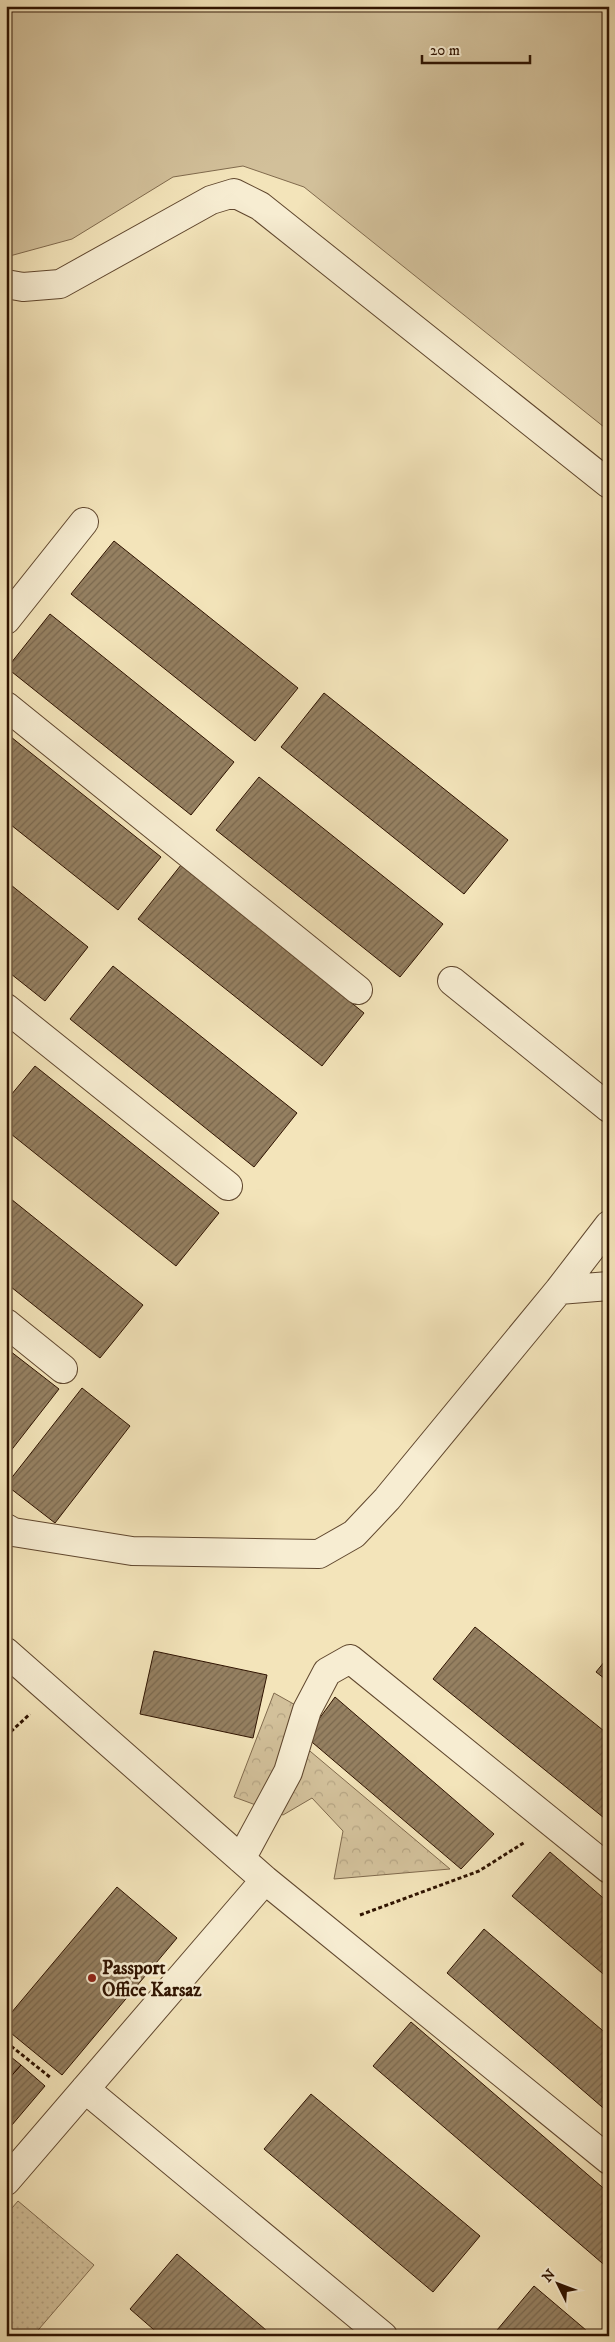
<svg xmlns="http://www.w3.org/2000/svg" width="615" height="2342" viewBox="0 0 615 2342" font-family="'IM FELL DW Pica',serif">
<style>
.grass{fill:#d2c09a;stroke:#806a4d}
.forest{fill:url(#forest-crowns);stroke:#806a4d}
.park{fill:url(#park-dots);stroke:#806a4d}
.building{fill:url(#building-hatch);stroke:#2f1300}
.lines{fill:none;stroke-linecap:round;stroke-linejoin:round}
.minor-casing{stroke:#60472e;stroke-width:30}
.path{stroke:#2f1300;stroke-width:3;stroke-dasharray:4 2.5;stroke-linecap:butt}
.minor{stroke:#f7edd2;stroke-width:28}
.poi-dot{fill:#8f2418;stroke:#f7edd2;stroke-width:2}
.labels{text-anchor:middle;stroke-width:5;stroke-linejoin:round;paint-order:stroke}
.poi-label{font-size:19px;font-weight:bold;fill:#2f1300;stroke:#f7edd2;text-anchor:start}
</style>
<defs>
<pattern id="forest-crowns" width="20" height="18" patternUnits="userSpaceOnUse" patternTransform="scale(1.25)"><rect width="20" height="18" fill="#d2c09a"/><path d="M2 6a3 3 0 1 1 6 0M12 15a3 3 0 1 1 6 0" fill="none" stroke="#b5a483"/></pattern>
<pattern id="park-dots" width="8" height="8" patternUnits="userSpaceOnUse" patternTransform="scale(1.25)"><rect width="8" height="8" fill="#d2c09a"/><path d="M2 2h.1M6 6h.1" fill="none" stroke="#b5a483" stroke-width="1.8" stroke-linecap="round"/></pattern>
<pattern id="building-hatch" width="6" height="6" patternUnits="userSpaceOnUse" patternTransform="scale(1.25)"><rect width="6" height="6" fill="#958061"/><path d="M-1 1l2-2M0 6l6-6M5 7l2-2" fill="none" stroke="#7a684e"/></pattern>
</defs>
<rect width="100%" height="100%" fill="#f3e4ba"/>
<filter id="stains"><feTurbulence type="fractalNoise" baseFrequency=".004" numOctaves="4"/><feColorMatrix values="0 0 0 0 .2 0 0 0 0 .09 0 0 0 0 .02 0 0 0 .5 -.17"/></filter>
<radialGradient id="worn" r=".72"><stop offset=".6" stop-color="#630" stop-opacity="0"/><stop offset="1" stop-color="#630" stop-opacity=".3"/></radialGradient>
<path class="grass" d="M6,6H609V431L304,187L243,166L173,177L72,239L6,257Z"/>
<path class="forest" d="M274,1693L315,1716L298,1741L450,1869L334,1879L343,1831L312,1798L283,1815L234,1797Z"/>
<path class="park" d="M18,2201L94,2265L33,2336H6V2215Z"/>
<path class="building" d="M114,541L298,688L255,741L71,594Z
M50,614L234,762L191,815L7,668Z
M324,693L508,840L464,894L281,747Z
M6,733L161,857L118,910L6,821Z
M259,777L443,924L400,977L216,830Z
M181,865L364,1013L322,1066L138,919Z
M6,881L88,947L45,1001L6,970Z
M113,966L297,1113L254,1167L70,1019Z
M35,1066L219,1213L176,1266L6,1130V1101Z
M6,1195L143,1305L100,1358L6,1283Z
M10,1351L59,1389L6,1457V1356Z
M82,1388L130,1426L55,1523L6,1485Z
M475,1627L609,1735V1822L433,1679Z
M154,1651L267,1675L253,1738L140,1714Z
M609,1656V1682L596,1672Z
M335,1697L494,1834L461,1869L306,1737Z
M550,1852L609,1903V1979L512,1896Z
M117,1887L177,1938L62,2075L6,2029V2019Z
M484,1929L609,2036V2113L447,1973Z
M411,2022L609,2193V2269L373,2066Z
M6,2053L21,2065L6,2082Z
M21,2065L45,2086L6,2132V2082Z
M311,2094L480,2236L433,2292L264,2149Z
M177,2254L273,2336H161L130,2309Z
M534,2286L593,2336H492Z"/>
<g class="lines">
<defs>
<path id="minor" d="M6,284L23,287L60,284L211,200L234,193L260,206L609,484
M6,620L84,522
M6,706L358,990
M452,981L609,1108
M6,1008L228,1186
M559,1290L609,1286
M6,1323L63,1369
M6,1528L13,1532L132,1551L319,1554L354,1534L387,1499L559,1290L609,1225
M6,1652L265,1880L609,2160
M241,1859L288,1772L307,1710L327,1672L350,1659L609,1869
M85,2089L383,2336
M6,2181L265,1880"/>
</defs>
<use href="#minor" class="minor-casing"/>
<path class="path" d="M6,1736L30,1714
M360,1915L479,1871L525,1842
M6,2042L51,2078"/>
<use href="#minor" class="minor"/>
</g>
<circle class="poi-dot" cx="92" cy="1978" r="5"/>
<g class="labels">
<g class="poi-label">
<text x="102" y="1974">Passport<tspan x="102" dy="22">Office Karsaz</tspan></text>
</g>
</g>
<rect width="615" height="2342" fill="none" stroke="#f3e4ba" stroke-width="25"/>
<rect x="8" y="8" width="600" height="2327" fill="none" stroke="#2f1300" stroke-width="2.5"/>
<rect x="12" y="12" width="590" height="2317" fill="none" stroke="#2f1300"/>
<g transform="translate(558 2284) rotate(312)" stroke="#f7edd2" stroke-width="4" paint-order="stroke">
<path d="M0-4L9 19L0 12L-9 19Z" fill="#2f1300"/>
<text y="-8" font-size="14" font-weight="bold" text-anchor="middle" fill="#2f1300">N</text>
</g>
<path d="M422 55v8h108v-8" fill="none" stroke="#2f1300" stroke-width="2.5"/>
<text x="430" y="55" font-size="15" fill="#2f1300" stroke="#f7edd2" stroke-width="4" paint-order="stroke">20 m</text>
<rect width="100%" height="100%" filter="url(#stains)"/>
<rect width="100%" height="100%" fill="url(#worn)"/>
</svg>
